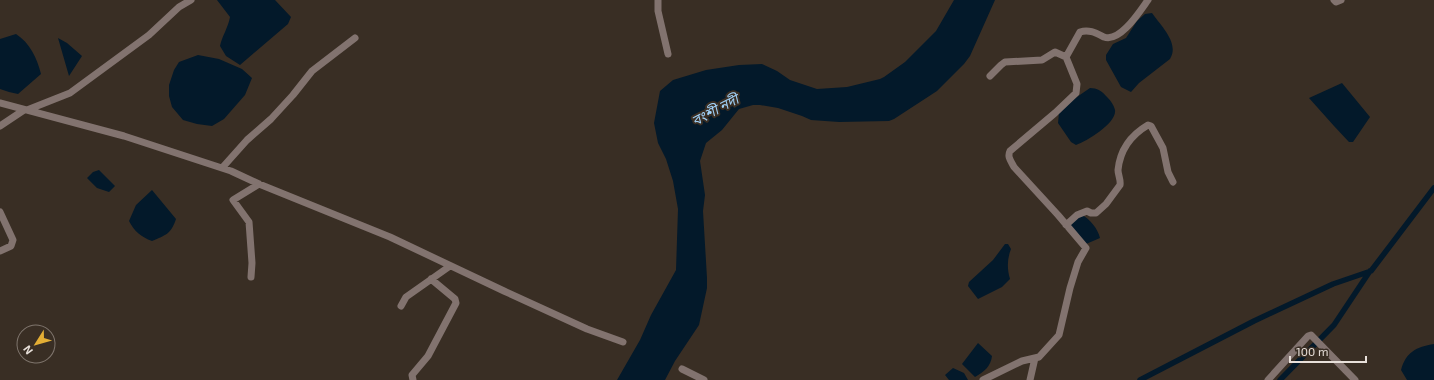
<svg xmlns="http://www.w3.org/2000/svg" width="1434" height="380" viewBox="0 0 1434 380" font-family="'Exo 2','Noto Sans Bengali',sans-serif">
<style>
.water{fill:#03192a}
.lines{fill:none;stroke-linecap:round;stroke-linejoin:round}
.canal{stroke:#03192a;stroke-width:5.5}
.minor{stroke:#82736f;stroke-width:7}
.labels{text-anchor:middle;stroke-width:4;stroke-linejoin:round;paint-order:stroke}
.water-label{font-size:14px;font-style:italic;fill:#a0d1f8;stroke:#392e24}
</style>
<rect width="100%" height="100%" fill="#392e24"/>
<path class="water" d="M217,0H275L291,17L288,24L240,65L226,56L220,46C222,36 228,28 230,17Z
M954,0H995L970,56L964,64L937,91L894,119L889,121L839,122L811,120L802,116L778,108L760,105H753L739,109L722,130L706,143L700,161L705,195L703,211L707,278V288L699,325L675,361L665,380H617L640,340L651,315L676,270L678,209L673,181L666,159L658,143L654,123L660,91L673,80L706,70L739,65L762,64L777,71L790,80L817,89L847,87L880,79L884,77L905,62L936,31Z
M1152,13C1160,25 1180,43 1170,59L1139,83L1131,92L1121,87L1106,60V55L1113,44L1126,38L1137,21L1145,14Z
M16,34C30,43 37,58 41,74L18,94L9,92L0,89V39Z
M58,38L67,43L82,56L69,76Z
M198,55L219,59L242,69L252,78L245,95L224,119L212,126L197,124L183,120L172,107L169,96V85L174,70L179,62Z
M1342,83L1370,117L1353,142H1349L1334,126L1309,98Z
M1090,88C1097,88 1102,91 1107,97C1110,100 1114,105 1115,110C1117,123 1087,141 1076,145L1071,142L1058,123L1059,113L1074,99Z
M99,170L115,186L109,192L97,188L87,178L93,172Z
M152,190L176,219C171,234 166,235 152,241C141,237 134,231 129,221L136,205Z
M1082,215C1090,219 1098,229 1100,238L1086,244L1070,226L1072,222Z
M1005,244H1008L1011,249C1007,259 1007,269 1010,279L1002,287L978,299L968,286L969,282L993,260Z
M978,343L992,356C991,366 984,372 975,377L962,364Z
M1434,344V380H1407L1401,370C1406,352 1416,347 1434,344Z
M953,368L964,373L968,380H949L945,375Z"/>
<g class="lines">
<path class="canal" d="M1140,380L1254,321L1333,284L1371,271L1434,188
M1280,380L1334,325L1370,271"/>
<path class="minor" d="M658,0V11L668,54
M1334,0L1336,2L1341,0
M990,76L1001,65L1005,62L1042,60L1055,52L1066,57
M0,103L124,136L231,171L259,184L390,237L504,291L587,329L623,342
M27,110L70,93L149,35L179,7L191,0
M0,126L24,110
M222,168L247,140L271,119L293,95L312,71L355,38
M0,212L13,240L11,246L0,251
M1066,225L1077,215L1087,211L1091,213H1096L1106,204L1120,185C1121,180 1118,175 1118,170C1120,150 1131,135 1148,125L1151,126L1163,148L1168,172L1173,182
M251,277L252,263L249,222L233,200L259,184
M401,306L406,297L450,266
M682,369L704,380
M413,380L412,375L428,356L456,303L455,299L431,279
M983,380L1022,361L1039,357L1059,335L1070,288L1078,262L1086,248L1058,215L1014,167C1011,161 1007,157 1010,151L1055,113L1076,93L1077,84L1066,57L1080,32C1089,29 1096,33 1104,37C1120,43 1140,11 1148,0
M1030,380L1035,358
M1268,380L1308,336L1311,335L1355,380"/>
</g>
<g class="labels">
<g class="water-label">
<text transform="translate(715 110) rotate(-28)" y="5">বংশী নদী</text>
</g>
</g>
<g transform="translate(36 344) rotate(233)"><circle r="19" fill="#392e24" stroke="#7f756d"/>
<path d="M0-3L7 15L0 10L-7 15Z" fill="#e3ae35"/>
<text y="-6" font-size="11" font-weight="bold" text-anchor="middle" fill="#e8e0da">N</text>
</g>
<path d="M1290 356v6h76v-6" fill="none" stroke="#e8e0da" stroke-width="2"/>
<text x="1296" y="356" font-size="12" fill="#e8e0da" stroke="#392e24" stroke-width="3" paint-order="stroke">100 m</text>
</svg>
